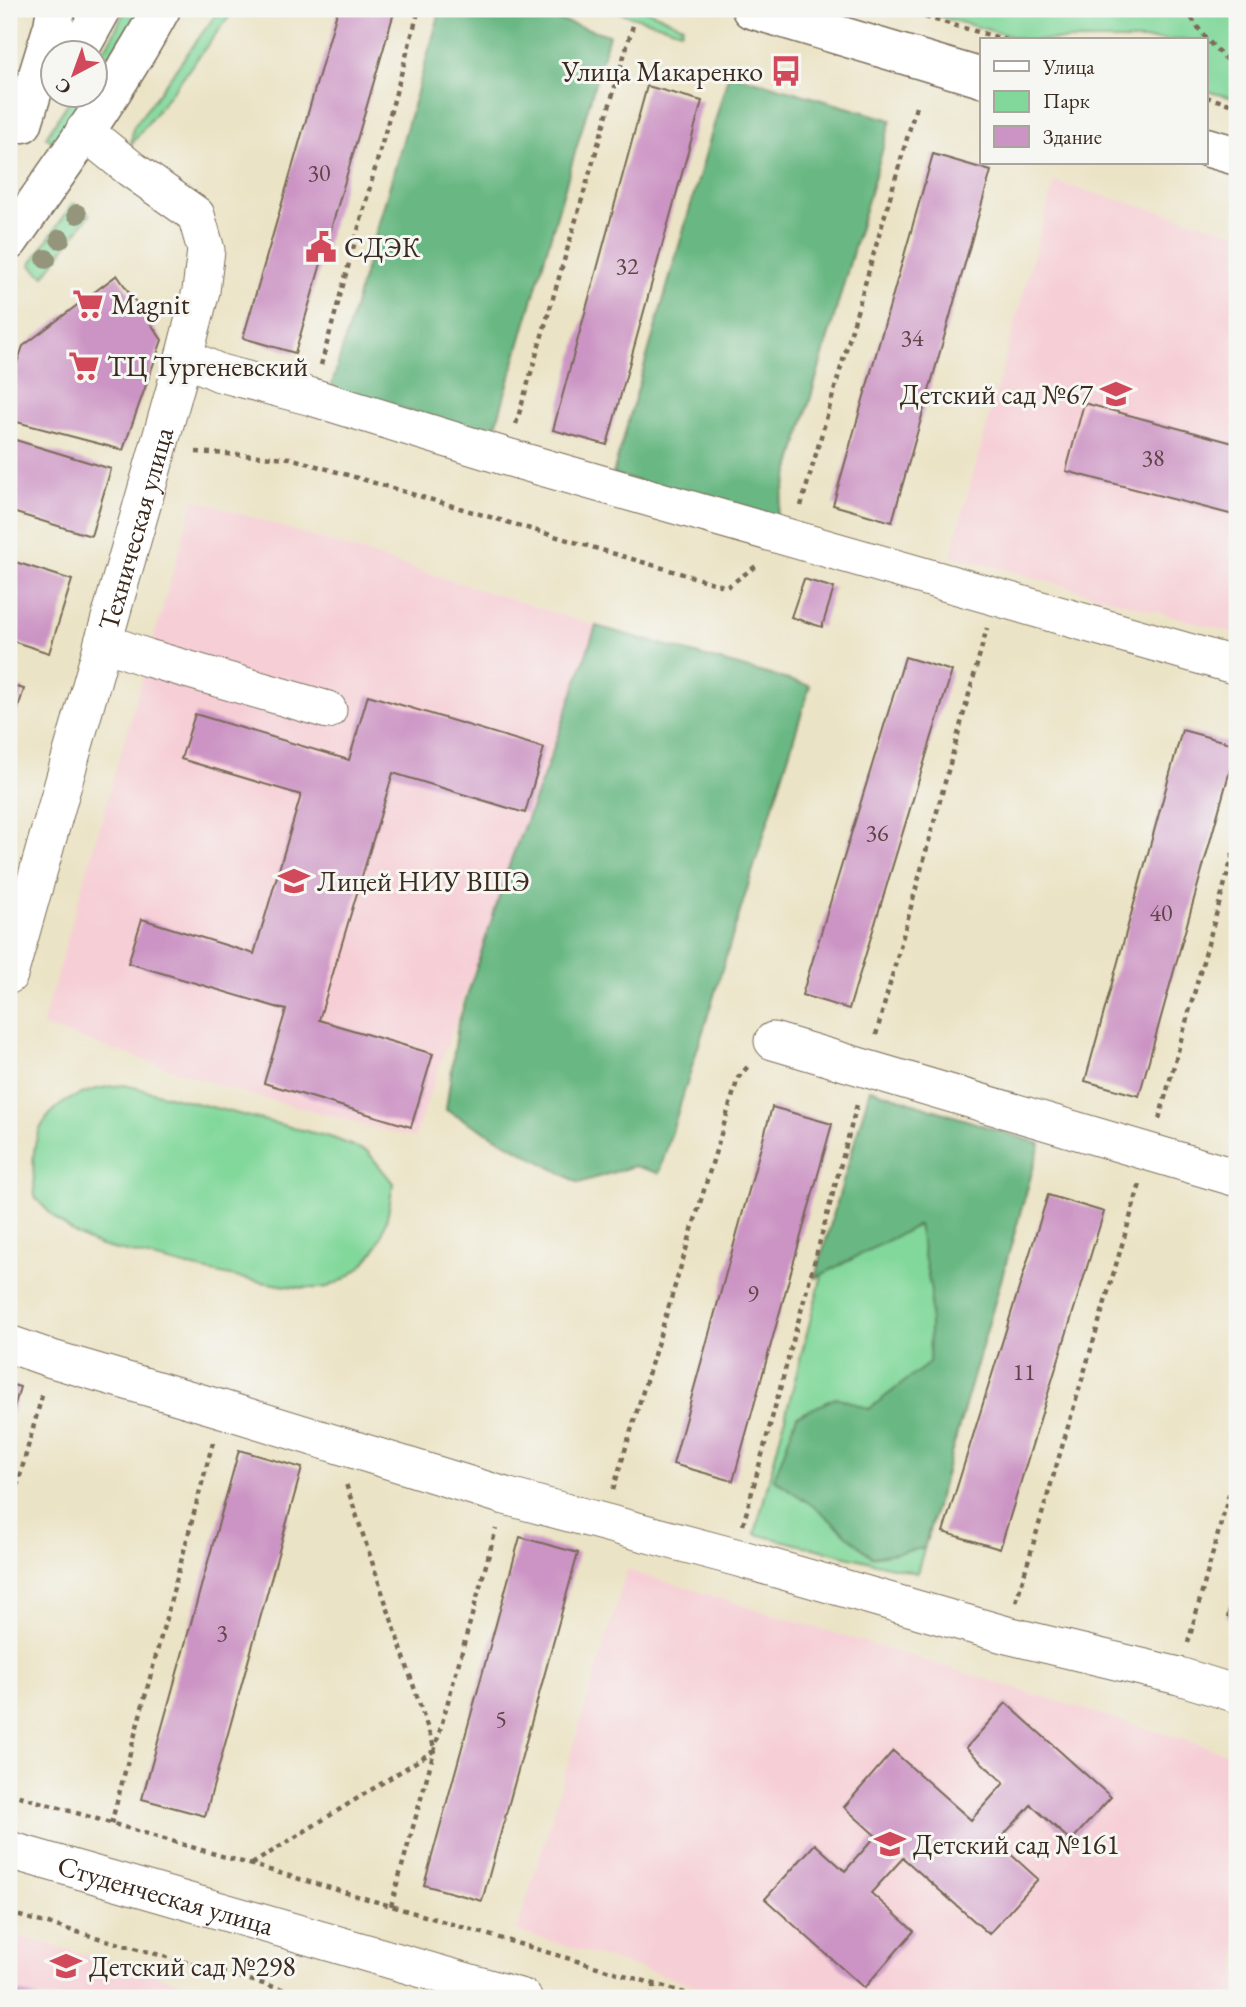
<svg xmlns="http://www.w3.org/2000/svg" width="1246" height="2007" viewBox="0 0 1246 2007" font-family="'EB Garamond',serif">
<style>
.built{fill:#f6cfd6}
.green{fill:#82d89b;stroke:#5e815c;stroke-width:2}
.forest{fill:#69b883;stroke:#527150;stroke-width:2}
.building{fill:#cc94c4}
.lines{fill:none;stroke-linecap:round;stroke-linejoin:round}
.minor-casing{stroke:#796b58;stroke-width:39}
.major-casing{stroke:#796b58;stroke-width:41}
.path{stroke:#796b58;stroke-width:4.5;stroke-dasharray:5 5;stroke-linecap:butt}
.minor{stroke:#fff;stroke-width:37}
.major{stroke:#fff;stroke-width:38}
.tree{fill:#94957a}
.labels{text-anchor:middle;stroke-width:6;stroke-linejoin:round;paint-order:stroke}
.number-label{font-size:24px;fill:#5f4448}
.poi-label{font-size:28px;fill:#3b2a1e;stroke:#f6f6f2;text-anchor:start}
.street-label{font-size:28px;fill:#3b2a1e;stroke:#f6f6f2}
</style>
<rect width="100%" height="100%" fill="#f6f6f2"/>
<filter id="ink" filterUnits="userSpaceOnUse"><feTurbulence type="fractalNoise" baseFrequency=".0143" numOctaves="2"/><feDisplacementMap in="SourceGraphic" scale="14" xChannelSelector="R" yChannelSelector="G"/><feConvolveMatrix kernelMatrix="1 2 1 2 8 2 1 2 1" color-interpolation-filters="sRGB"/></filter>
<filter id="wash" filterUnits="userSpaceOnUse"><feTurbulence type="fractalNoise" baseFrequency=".00686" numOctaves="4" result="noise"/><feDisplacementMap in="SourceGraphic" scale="28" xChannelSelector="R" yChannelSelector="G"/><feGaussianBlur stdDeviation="1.57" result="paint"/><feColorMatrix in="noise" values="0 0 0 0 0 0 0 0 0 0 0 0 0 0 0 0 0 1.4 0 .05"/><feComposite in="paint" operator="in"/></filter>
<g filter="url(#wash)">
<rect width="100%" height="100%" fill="#ebe3c5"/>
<path class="built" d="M1054,182L1237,233V634L951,555Z
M194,499L596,626L414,1138L240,1092L42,1026Z
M627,1570L1237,1756V1998H737L517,1931Z
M9,1933L236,1998H9Z"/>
<path class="green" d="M126,9H141L95,78V63L112,37Z
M220,9H235L131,145L133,128Z
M608,9H644L683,26L681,31Z
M912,9H1237V99L1206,91V40H1025Z
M73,95H84L57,145L46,137Z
M73,203L90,214L44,276L30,265Z
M125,1085L333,1138L368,1152L393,1183C386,1231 380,1265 330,1286C305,1297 173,1263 140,1255C125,1251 107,1249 93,1243C69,1233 52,1216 35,1197C34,1179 31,1155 37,1137C49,1100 90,1087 125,1085Z
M870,1089L1040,1144L917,1573L755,1534Z"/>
<path class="forest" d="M441,9H521L609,35L493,436L331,388Z
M729,73L891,120L775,521L613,474Z
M596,626L810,686L659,1173L634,1166L579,1183L446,1110L458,1024L512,857L547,767Z
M870,1089L1040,1144L924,1548L872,1557L819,1510L774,1479L797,1416L837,1397L869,1409L929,1363L931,1291L918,1225L815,1278Z"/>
<g id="blocks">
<path class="building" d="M338,9H395L295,353L243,338Z
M647,86L702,101L607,445L553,430Z
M933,154L991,171L892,522L833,505Z
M117,275L162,340L123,450L9,420V386L23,346Z
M1084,403L1237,444V516L1066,471Z
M9,438L111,469L91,536L9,511Z
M9,560L72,580L49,653L9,640Z
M804,579L834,588L822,627L791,617Z
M905,657L952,671L849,1009L802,995Z
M9,685L24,689L9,737Z
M368,695L544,748L525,813L393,773L319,1020L433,1054L411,1127L264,1083L286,1010L128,963L142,919L254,954L301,795L181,759L195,714L349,760Z
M1182,730L1237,745L1139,1096L1085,1081Z
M772,1107L832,1124L733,1481L673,1464Z
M1048,1195L1104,1212L1000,1549L943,1532Z
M9,1384L20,1387L9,1425Z
M239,1450L302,1468L205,1816L142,1799Z
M520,1537L578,1553L482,1901L424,1885Z
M1236,1582H1237V1619L1227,1617Z
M1006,1703L1111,1797L1071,1841L1031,1805L997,1842L1038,1879L989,1934L903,1858L871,1893L914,1931L864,1988L765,1899L815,1844L845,1871L876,1836L844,1807L893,1751L971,1820L1004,1783L966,1748Z
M9,1989L39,1998H9Z"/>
</g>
</g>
<g filter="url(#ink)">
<use href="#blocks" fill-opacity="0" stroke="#796b58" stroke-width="2"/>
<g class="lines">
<defs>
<g id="minor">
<path d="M184,357L220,373L312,397L507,457L1237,666"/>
<path d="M103,642L148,658L328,710"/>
<path id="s1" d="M9,975L184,357L201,291L206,250L196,215L131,169L84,131"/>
<path d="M773,1041L1237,1178"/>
<path d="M9,1344L52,1359L222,1409L505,1496L735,1557L1007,1635L1179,1676L1237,1694"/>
<path id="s2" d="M9,1850L523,1998"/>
</g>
<path id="major" d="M751,9L982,78
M78,52L102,9
M23,123L53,26L56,9
M1206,147L1237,156
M9,241C62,166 117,90 161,9"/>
</defs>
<use href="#minor" class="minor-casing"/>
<use href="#major" class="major-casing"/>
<path class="path" d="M896,9L1007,40
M1187,9C1198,32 1217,52 1237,68
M1206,97L1237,106
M321,365L419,9
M516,424L634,22
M196,452L290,458L727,587L756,566
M801,506L916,107
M876,1035L987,628
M1159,1119L1237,840
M613,1490L738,1078L750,1064
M9,1516L43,1392
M743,1525L858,1101
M1016,1602L1140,1184
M1188,1643L1237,1465
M9,1793L702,1998
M111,1824L213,1442
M252,1864L435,1750L346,1484
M391,1906L496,1529
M9,1913L314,1998
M651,1998L655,1984"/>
<use href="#minor" class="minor"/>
<use href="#major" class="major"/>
</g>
<g class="tree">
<circle cx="77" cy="214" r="10"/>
<circle cx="60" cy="239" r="10"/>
<circle cx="46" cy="259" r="10"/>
</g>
</g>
<defs>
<symbol id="bus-bare" viewBox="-9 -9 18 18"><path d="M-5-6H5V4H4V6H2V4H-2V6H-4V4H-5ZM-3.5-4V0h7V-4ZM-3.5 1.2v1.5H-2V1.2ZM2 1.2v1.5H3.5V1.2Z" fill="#d1495b" stroke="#f6f6f2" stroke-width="2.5" paint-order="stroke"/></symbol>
<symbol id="civic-bare" viewBox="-9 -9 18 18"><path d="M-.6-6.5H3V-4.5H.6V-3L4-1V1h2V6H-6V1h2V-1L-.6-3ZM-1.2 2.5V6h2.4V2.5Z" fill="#d1495b" stroke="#f6f6f2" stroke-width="2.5" paint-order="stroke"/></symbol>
<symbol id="supermarket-bare" viewBox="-9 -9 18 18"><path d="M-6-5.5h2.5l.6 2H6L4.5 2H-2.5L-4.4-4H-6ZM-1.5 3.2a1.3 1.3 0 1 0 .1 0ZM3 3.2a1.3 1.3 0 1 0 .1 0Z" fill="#d1495b" stroke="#f6f6f2" stroke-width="2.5" paint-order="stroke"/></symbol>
<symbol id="school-bare" viewBox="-9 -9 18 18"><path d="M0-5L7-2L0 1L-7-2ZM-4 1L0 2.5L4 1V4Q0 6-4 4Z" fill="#d1495b" stroke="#f6f6f2" stroke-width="2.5" paint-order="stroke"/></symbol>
</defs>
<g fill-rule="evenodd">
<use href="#bus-bare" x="764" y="49" width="44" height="44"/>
<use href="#civic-bare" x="299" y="225" width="44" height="44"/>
<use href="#supermarket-bare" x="66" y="282" width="44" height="44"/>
<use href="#supermarket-bare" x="62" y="344" width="44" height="44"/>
<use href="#school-bare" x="1094" y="372" width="44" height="44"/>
<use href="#school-bare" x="272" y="859" width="44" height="44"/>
<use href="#school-bare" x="868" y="1822" width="44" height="44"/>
<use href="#school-bare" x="44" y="1944" width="44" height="44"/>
</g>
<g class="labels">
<g class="number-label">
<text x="319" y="181">30</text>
<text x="627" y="274">32</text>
<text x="912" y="346">34</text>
<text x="1153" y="466">38</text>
<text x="877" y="841">36</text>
<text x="1161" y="921">40</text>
<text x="753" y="1302">9</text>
<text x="1024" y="1380">11</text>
<text x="222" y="1641">3</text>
<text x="501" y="1727">5</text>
</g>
<g class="poi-label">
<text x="763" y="81" text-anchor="end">Улица Макаренко</text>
<text x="344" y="257">СДЭК</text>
<text x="111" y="314">Magnit</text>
<text x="107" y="376">ТЦ Тургеневский</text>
<text x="1093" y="404" text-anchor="end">Детский сад №67</text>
<text x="317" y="891">Лицей НИУ ВШЭ</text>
<text x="913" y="1854">Детский сад №161</text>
<text x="89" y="1976">Детский сад №298</text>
</g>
<g class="street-label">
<text dy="10" stroke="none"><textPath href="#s1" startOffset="464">Техническая улица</textPath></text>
<text dy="10" stroke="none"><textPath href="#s2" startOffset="163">Студенческая улица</textPath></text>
</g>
</g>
<rect width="1246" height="2007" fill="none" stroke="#f6f6f2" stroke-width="35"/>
<rect x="980" y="38" width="228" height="126" fill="#f6f6f2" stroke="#aba49d" stroke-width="2"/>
<rect x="994" y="61" width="35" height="10" fill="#ffffff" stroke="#aba49d" stroke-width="2"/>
<text x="1043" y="74" font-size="21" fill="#3b2a1e">Улица</text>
<rect x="994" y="91" width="35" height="21" fill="#82d89b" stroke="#aba49d" stroke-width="2"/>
<text x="1043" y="108" font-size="21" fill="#3b2a1e">Парк</text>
<rect x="994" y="126" width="35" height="21" fill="#cc94c4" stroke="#aba49d" stroke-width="2"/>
<text x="1043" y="144" font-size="21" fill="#3b2a1e">Здание</text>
<g transform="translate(74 74) rotate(221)"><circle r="33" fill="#f6f6f2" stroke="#aba49d" stroke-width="2"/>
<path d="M0-5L12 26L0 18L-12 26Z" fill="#d1495b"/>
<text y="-10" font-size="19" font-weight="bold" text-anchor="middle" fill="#3b2a1e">С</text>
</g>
</svg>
